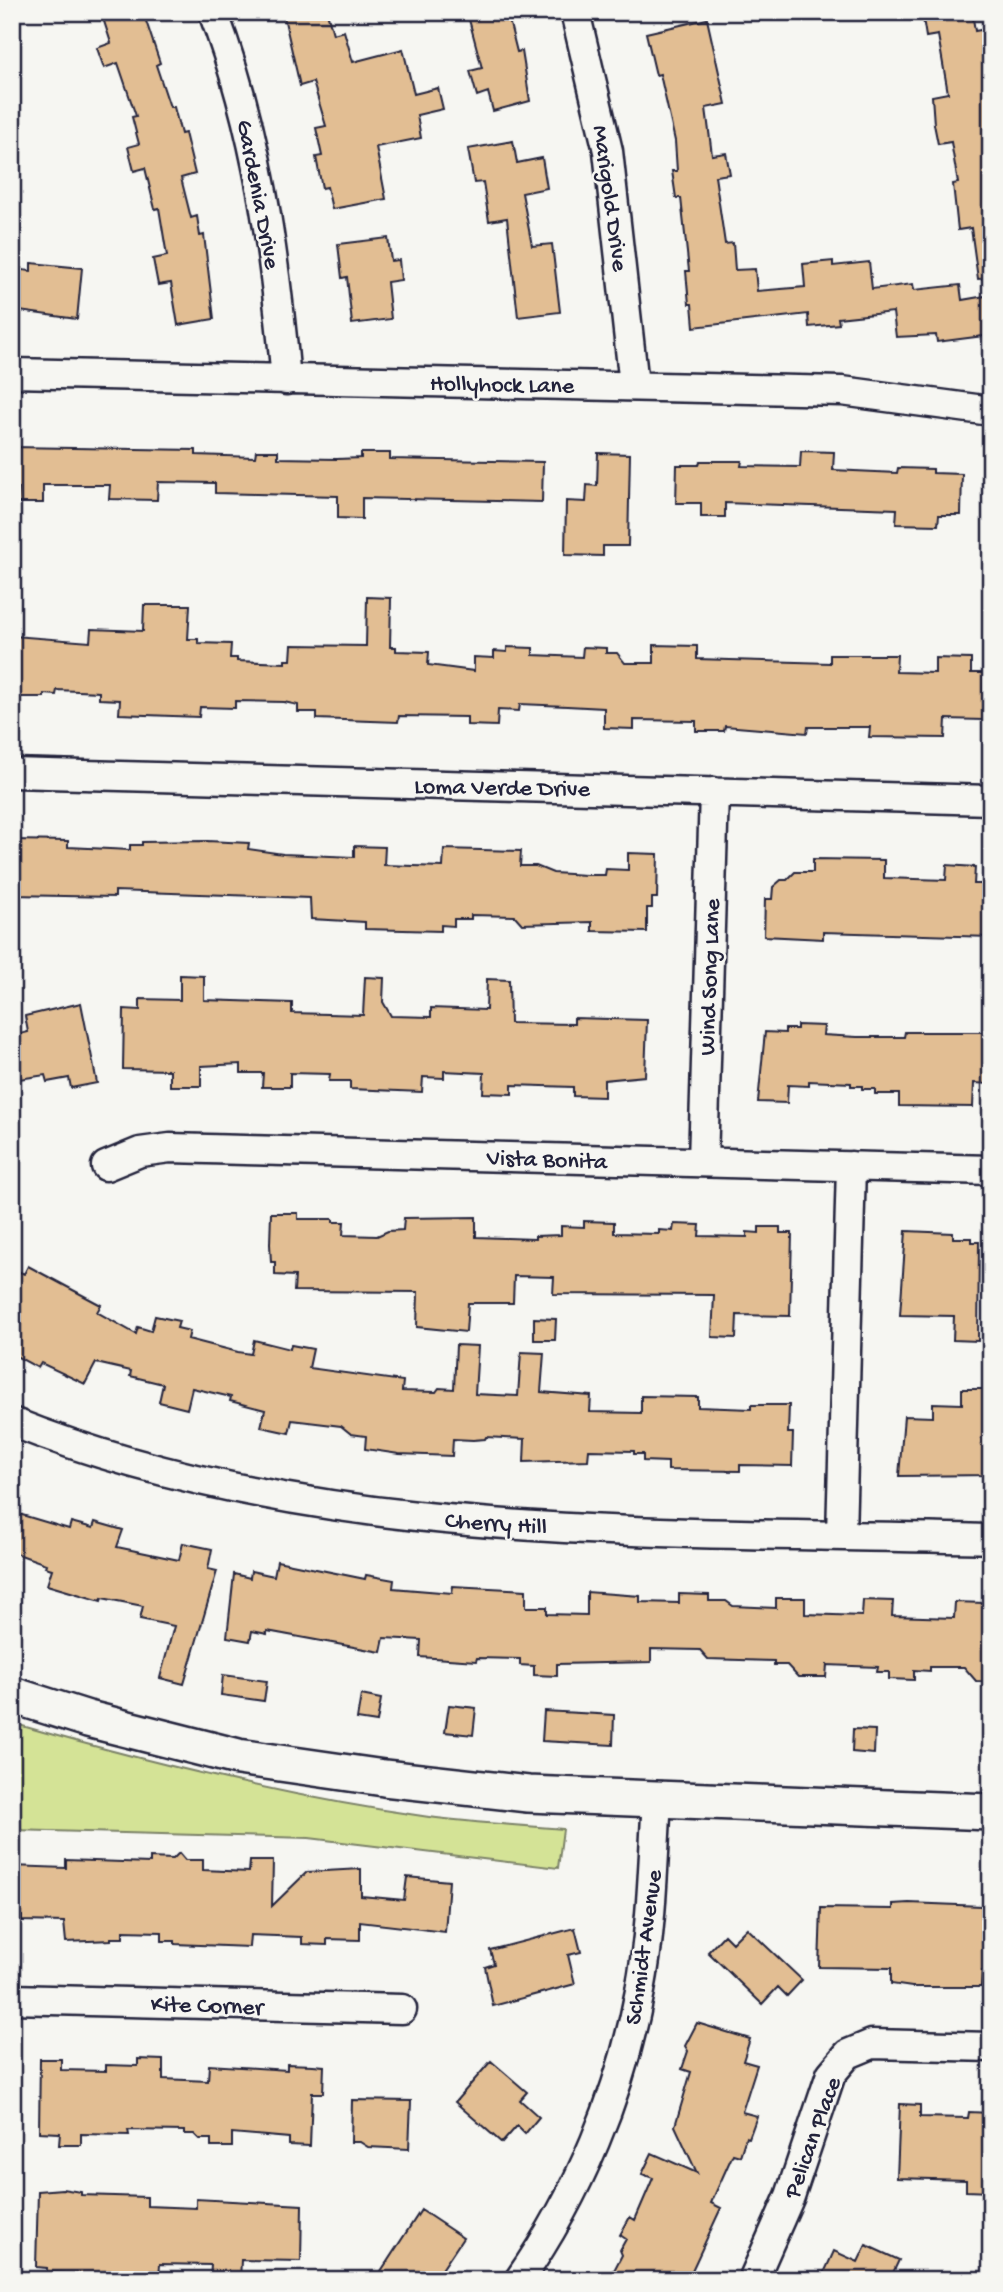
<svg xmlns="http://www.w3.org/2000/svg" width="1003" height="2292" viewBox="0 0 1003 2292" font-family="'Gochi Hand',sans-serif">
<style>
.green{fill:#d4e396;stroke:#7b8268;stroke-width:2}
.building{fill:#e2be93;stroke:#22223b;stroke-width:2}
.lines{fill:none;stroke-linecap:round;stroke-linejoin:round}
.minor-casing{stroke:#22223b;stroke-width:33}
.major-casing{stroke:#22223b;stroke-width:40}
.minor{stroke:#f6f6f2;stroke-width:28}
.major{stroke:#f6f6f2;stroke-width:35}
.labels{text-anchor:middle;stroke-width:5;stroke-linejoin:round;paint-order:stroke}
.street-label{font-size:24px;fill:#22223b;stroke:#f6f6f2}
</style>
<rect width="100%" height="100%" fill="#f6f6f2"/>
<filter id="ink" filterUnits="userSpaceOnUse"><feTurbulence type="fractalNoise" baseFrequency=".0143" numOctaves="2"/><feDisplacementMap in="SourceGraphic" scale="14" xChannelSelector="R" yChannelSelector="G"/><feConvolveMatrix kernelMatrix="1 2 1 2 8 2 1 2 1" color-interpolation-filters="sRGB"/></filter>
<g filter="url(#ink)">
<path class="green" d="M12,1723C149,1763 288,1797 429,1817C473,1823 518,1825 563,1829L558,1868L309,1838L12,1830Z"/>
<path class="building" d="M101,12H143L160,63L156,65L170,107H174L181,134L185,133L195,174L181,178L191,218L197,216L200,236L204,235L214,319L178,325L171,283L158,285L153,259L167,256L159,208L155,209L145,168L134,171L128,147L139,144L132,117L136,116L118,63L104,68L97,48L111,43Z
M299,12H327L333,34L344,31L353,62L403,49L414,94L438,88L443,109L417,115L421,138L376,147L386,199L332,209L327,187L322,188L316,157L322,156L316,128L326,126L313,82L300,86L284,17Z
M467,12H507L517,52L522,51L530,101L493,111L488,92L477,96L470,71L482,68Z
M922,12H972L975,31L991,28V278L978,279L971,228L958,230L953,184L958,183L951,142L938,144L934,124L932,96L948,93L938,35L926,37Z
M707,19L726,104L706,108L712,155L726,153L730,174L715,176L725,244L733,243L735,270L755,269L757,291L805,287L803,264L833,261V266L869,262L872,289L913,284L914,290L960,285L962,300L991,295V335L937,342L936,335L896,337L893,312L838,318L839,324L809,327L808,314L694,327L692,304H689L686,271H689L681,198H676L672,171H677L675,141L660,74L656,75L646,33Z
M513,141L517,163L542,158L547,188L522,193L532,246L552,244L560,312L518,317L507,218L489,221L483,182L474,183L468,149Z
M388,238L391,261L399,260L401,280L387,282L391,319L352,324L347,277L342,278L338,244Z
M31,263L82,268L77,319L12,310V269L31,271Z
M12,447L196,450V455L255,457L256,451H278V458L337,459L361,458V453H390V459L543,462L542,502L362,498V519L338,518V496L215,493V483L158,482L157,500L109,499L110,485H43V503H18L19,488H12Z
M801,451L834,452L833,470L897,473L898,468L933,469V473L962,474L961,515H939L938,525L896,524L897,509L725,503V517H701V503H676L677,465H699L700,461H742L741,466L800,467Z
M598,453L630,454L628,546H603V556L565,555L566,501L586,502L587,485L597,486Z
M367,597L391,598L390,647H396V651L429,652L428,665L474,671V657L494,658V651L507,652V647L533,648V655L582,657L583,647L606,648V653H617L625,663H654V645L697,646V659L830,663V655H897L896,672L935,673V658L971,659V673H984L983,720L946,719L945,738L869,737L870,727H808L807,733L725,726L724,731H696V721L634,720V729L604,728V708L567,706L520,704L519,711L498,710L497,726L467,725V717L399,716L398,722L317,719V712H298V705L284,702L235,701V708L200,707L199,717L119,714L120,700L99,699V692L57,690L56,695L44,694V697H12L14,636L90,642L91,629L143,631L144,605H190L188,639H198V643L231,644L230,658H237V661L285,663V660H291L292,645L366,646Z
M12,840L68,841V847L130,850V845H142V842L207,841L249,843L248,849L283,854L354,857V846L385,847L384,865L443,867L444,849L521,851L520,866H536L553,873L586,875H605L606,869L628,870V853L658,854L657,898H652V908H647V932L592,931V922L522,924L515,916L471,915V919H454V926L441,925V931L365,929V922L311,919L310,898L115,891V897L12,895Z
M813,859L884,860V878L946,880L947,865L975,867L974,884H991V937L823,932V939L764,936L765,899H772L773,887L781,880H787L795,872H813Z
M180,975L204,976V1000L292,1003V1013L363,1015L365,977L384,978L383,1002L391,1016L431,1017V1008L486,1010L487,979L509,980L510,1023L574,1024V1018L647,1020L645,1076L604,1080V1097L573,1096V1087L512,1085V1094L483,1093L484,1073L444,1071V1078L423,1077L422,1092L350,1089V1081H329L330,1074L290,1073V1087H262L263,1073H241V1064L201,1066V1086H170V1070L123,1069L124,1009L140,1010V999L180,1000Z
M81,1003L97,1083L71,1088L69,1078L47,1082L45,1075L12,1080V1036L28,1032L25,1016Z
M797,1025L824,1026L823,1035L857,1037H904L905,1032H991V1084L974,1083L973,1107L899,1106V1094H875V1089H862V1086H851V1083L809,1081V1086L788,1085L787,1103L758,1102L765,1032L785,1033V1029H797Z
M271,1213H298V1219H333V1222H344L343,1235L377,1236L388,1231L403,1230L404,1218L476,1217V1237L535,1239V1236L561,1235V1226L584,1227V1221L614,1222V1233L659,1234V1230L673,1231L674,1224L700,1225L699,1236L747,1237V1232L759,1233V1227H780V1233H792L790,1316L737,1315L736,1338L712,1337L714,1295L553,1294L554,1277L514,1276L513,1303H468L466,1332L417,1327L418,1292L294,1291L295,1276L275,1275V1262H271L270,1244Z
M906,1231L953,1233V1238H972V1242H979L978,1341L953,1340L954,1316L900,1315Z
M28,1266L101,1305L97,1312L136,1334L138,1327L151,1331L155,1316L179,1321L177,1328L190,1331L188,1339L238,1352L251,1354L254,1340L290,1349L291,1345L313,1349L309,1368L403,1381L402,1391L436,1392L439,1388L454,1389L456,1345L478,1346L475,1394L518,1396L521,1352L544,1353L541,1392L591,1396L590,1412L641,1413V1396L698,1397V1407L751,1409V1405H789L788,1433H793L792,1466L740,1465V1471L668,1470V1462L643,1461V1454H634V1451L589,1450L588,1460L524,1462L525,1439L486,1437L485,1439L473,1440L453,1439L452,1456L399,1454L365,1449L366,1436L351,1434L341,1426L292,1420L289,1433L261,1427L265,1410L230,1401L231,1397L192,1388L187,1409L159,1402L163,1384L130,1376L131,1371L96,1363L85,1384L41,1363L38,1368L12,1354V1268L24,1274Z
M534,1318L556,1319L555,1340H534Z
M962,1389H991V1475L899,1476L904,1416L933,1417V1403L962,1404Z
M12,1512L69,1529L71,1522L93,1528L95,1522L123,1530L117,1547L179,1560L183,1543L212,1549L208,1569L217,1571L184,1684L160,1678L174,1626L140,1619L143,1606L102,1598L101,1601L47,1585L52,1569L45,1567L46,1564L12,1552Z
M277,1561L365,1579L366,1575L394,1580L393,1588L452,1593L453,1586L526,1590V1607H547V1614L587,1615V1592L640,1596V1602L679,1603V1594L709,1595V1601H726L733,1606L776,1608V1598H805V1614L862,1616L863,1600L893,1601L892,1616L954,1618L955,1602L984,1603V1627H991V1682L976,1681L964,1667H930V1671L914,1670V1680L889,1679V1672H877L878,1667L827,1665L826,1677H798L787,1665H774V1661L708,1659L700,1650L651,1649V1662L557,1664V1676L534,1675V1666L520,1665V1659L477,1658L476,1661L420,1657L421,1640L384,1638L381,1652L267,1631V1634L252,1631L250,1641L227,1637L234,1574L250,1578L251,1571L274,1576Z
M223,1675L267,1681L264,1701L221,1695Z
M361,1695L381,1699L377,1722L357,1719Z
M449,1705L476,1708L473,1735L445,1732Z
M544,1711L614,1715L613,1745L542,1741Z
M853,1729L875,1730L874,1754L852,1752Z
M179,1853L185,1860H203V1870L249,1872L250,1861H273L272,1906L307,1872L361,1869V1896L404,1900L407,1877L449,1881L445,1932L360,1922V1940L327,1939V1945L302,1944V1937L250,1935L249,1947L175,1944V1941H162V1932L123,1931V1938H111V1940L66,1942L64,1922L22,1921V1916H12V1866L66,1868V1860L150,1863V1858L173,1859Z
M909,1903L982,1906V1914H991V1972L982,1971L981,1987H912L891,1984V1968L819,1967L821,1908L893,1909V1904Z
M575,1928L581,1952L568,1955L575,1984L493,2006L485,1967L494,1964L490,1950Z
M747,1928L802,1980L787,1996L778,1987L762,2004L708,1952L724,1935L732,1943Z
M697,2023L750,2039L743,2061L757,2065L742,2112L757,2116L749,2138L746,2137L740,2156L733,2154L711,2203L721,2208L689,2277L676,2271L671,2280H609L622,2255L620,2250L626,2239L620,2235L630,2217L635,2220L653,2178L642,2174L652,2153L697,2173L675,2126L691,2072L682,2069L688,2051L685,2046Z
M40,2059H61V2070L106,2071V2065L138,2066V2059L163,2060V2079L208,2081L209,2065L287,2070V2064L313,2065L324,2066L323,2093H312L310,2146L289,2145V2138L232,2133V2147H211V2139H199L194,2134H184V2131L128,2130L129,2135L81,2134V2145H59L60,2133L39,2132Z
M491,2061L527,2092L520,2100L539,2117L525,2134L517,2126L502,2143L455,2102Z
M352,2100L411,2101L409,2149L368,2147L360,2142H351Z
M900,2104L920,2105V2117L968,2118L969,2112L991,2113V2192L966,2191V2180L897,2178Z
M62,2189L81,2192V2195L147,2197V2206L196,2208V2199L302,2205L301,2261L241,2260L240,2280H210L211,2265L160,2264L159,2278L47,2272V2268L36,2267L38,2191Z
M421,2210L463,2238L435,2280H393L381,2271Z
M866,2245L899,2260L891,2277L896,2280H838L824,2273L834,2251L858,2262Z"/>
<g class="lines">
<defs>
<path id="minor" d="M213,12C258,130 275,255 286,380
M575,12L608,151L634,385
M12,373L842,391L991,411
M12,773L991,800
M703,1162L714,792
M106,1166L140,1152L170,1148L991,1170
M12,1422C321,1545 665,1530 991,1539
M841,1535L851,1166
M12,1999L402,2009
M519,2280C579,2194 621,2093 640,1991C652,1928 653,1862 657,1799
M753,2280L790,2196L831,2074L848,2054L872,2044L991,2047"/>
<path id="major" d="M12,1695L88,1719L238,1757L384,1778L528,1794L991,1812"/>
</defs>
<use href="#minor" class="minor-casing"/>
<use href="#major" class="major-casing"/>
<use href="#minor" class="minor"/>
<use href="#major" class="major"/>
</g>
</g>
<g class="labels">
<g class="street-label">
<text transform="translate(260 194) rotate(79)" y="8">Gardenia Drive</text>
<text transform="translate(612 198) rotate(82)" y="8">Marigold Drive</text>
<text transform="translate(502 383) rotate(1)" y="8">Hollyhock Lane</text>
<text transform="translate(502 786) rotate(1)" y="8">Loma Verde Drive</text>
<text transform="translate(708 977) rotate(-88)" y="8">Wind Song Lane</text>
<text transform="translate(547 1158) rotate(2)" y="8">Vista Bonita</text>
<text transform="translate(496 1522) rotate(4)" y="8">Cherry Hill</text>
<text transform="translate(642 1947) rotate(-82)" y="8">Schmidt Avenue</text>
<text transform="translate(207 2004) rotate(2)" y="8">Kite Corner</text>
<text transform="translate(811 2137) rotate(-70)" y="8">Pelican Place</text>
</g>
</g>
<rect width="1003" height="2292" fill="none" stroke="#f6f6f2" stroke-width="42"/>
<rect x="21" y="21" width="961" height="2250" fill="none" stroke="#22223b" stroke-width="2.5" filter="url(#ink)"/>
</svg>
